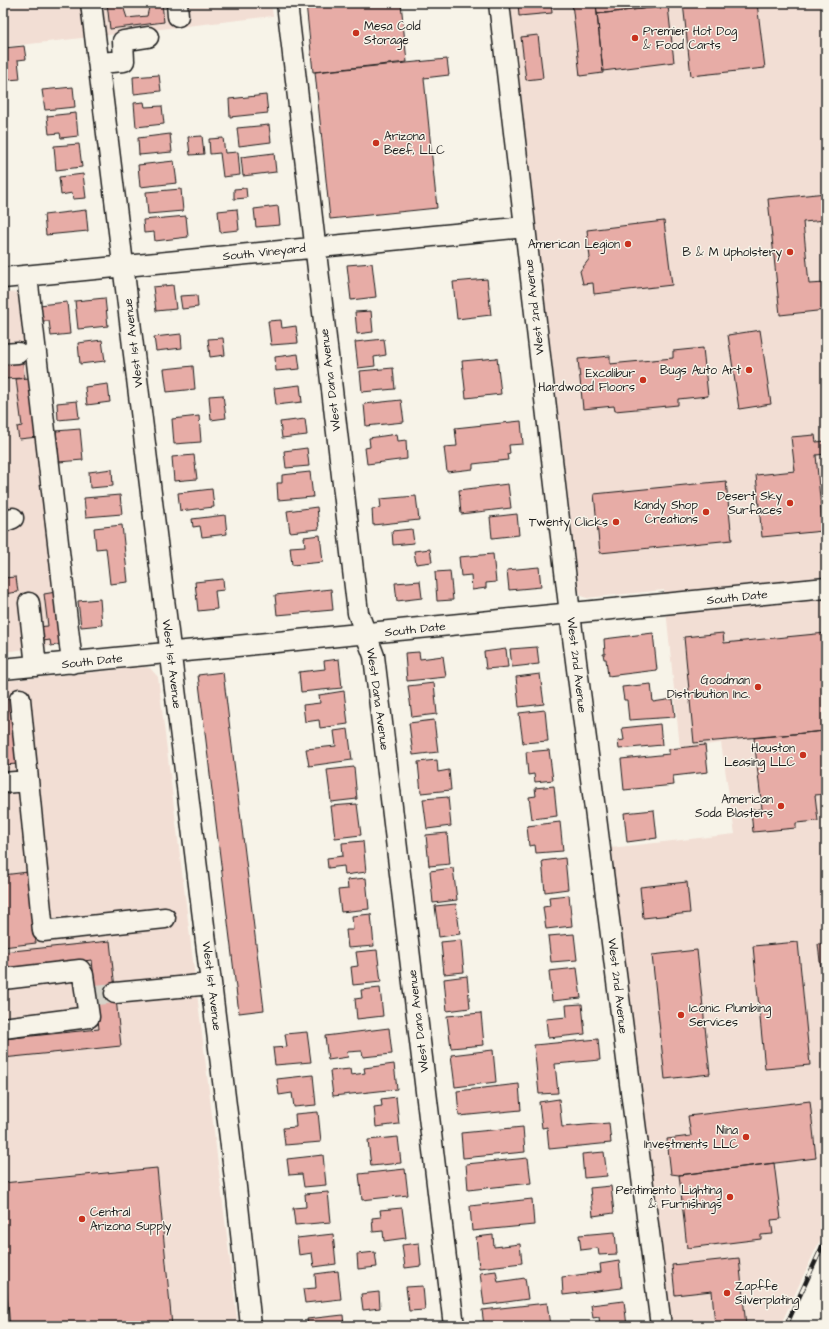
<svg xmlns="http://www.w3.org/2000/svg" width="829" height="1329" viewBox="0 0 829 1329" font-family="'Architects Daughter',sans-serif">
<style>
.built{fill:#f2ded4}
.building{fill:#e7aca6;stroke:#1c1c1c}
.lines{fill:none;stroke-linecap:round;stroke-linejoin:round}
.minor-tunnel{stroke:#d6d3c9;stroke-width:20;stroke-dasharray:20 10;stroke-linecap:butt}
.minor-casing{stroke:#1c1c1c;stroke-width:23}
.minor{stroke:#f7f3e8;stroke-width:20}
.rail-casing{stroke:#1c1c1c;stroke-width:4.5}
.rail{stroke:#f7f3e8;stroke-width:3;stroke-dasharray:9;stroke-linecap:butt}
.poi-dot{fill:#c8321e;stroke:#f7f3e8;stroke-width:1.5}
.labels{text-anchor:middle;stroke-width:3;stroke-linejoin:round;paint-order:stroke}
.poi-label{font-size:12px;fill:#1c1c1c;stroke:#f7f3e8;text-anchor:end}
.street-label{font-size:12px;fill:#1c1c1c;stroke:#f7f3e8}
</style>
<rect width="100%" height="100%" fill="#f7f3e8"/>
<filter id="ink" filterUnits="userSpaceOnUse"><feTurbulence type="fractalNoise" baseFrequency=".025" numOctaves="2"/><feDisplacementMap in="SourceGraphic" scale="8" xChannelSelector="R" yChannelSelector="G"/><feConvolveMatrix kernelMatrix="1 2 1 2 8 2 1 2 1" color-interpolation-filters="sRGB"/></filter>
<g filter="url(#ink)">
<path class="built" d="M3,3H271L273,16L3,47Z
M510,3H826V1227L780,1326H672L610,848L735,834L721,743L680,748L664,590L587,598L581,596L579,590Z
M24,292L65,644L3,652V293Z
M144,667L150,668L158,677L238,1326H3V681Z"/>
<path class="building" d="M107,3H122L127,18L147,16L150,3H162L164,22L110,29Z
M306,3H401L407,62L313,72Z
M518,3H551L552,13L519,16Z
M572,3H596L603,73L580,76Z
M596,3H656L657,7L597,14Z
M683,3H757L765,68L691,76Z
M668,6L674,62L603,71L597,14Z
M538,35L543,78L526,80L521,37Z
M24,46L26,59L18,60L20,79L8,80L4,48Z
M447,59L449,75L424,78L437,208L330,219L315,72Z
M159,75L161,91L134,94L133,77Z
M73,87L75,107L45,110L42,90Z
M266,95L268,113L230,117L229,99Z
M144,102L145,107L162,106L164,124L136,127L134,103Z
M76,113L78,136L61,138L60,133L49,134L47,116Z
M269,125L271,142L239,146L237,128Z
M170,134L172,152L139,155L138,138Z
M202,136L204,154L190,155L188,137Z
M223,138L225,153L238,152L240,175L223,177L220,153L210,154L209,139Z
M79,144L82,167L56,170L54,146Z
M274,153L276,172L243,176L241,157Z
M174,161L177,183L140,187L138,165Z
M83,174L86,198L73,199L72,193L61,195L59,177Z
M246,188L247,198L234,199V189Z
M181,189L183,211L148,214L146,192Z
M826,193V220L803,222L809,284L826,283V310L780,315L768,199Z
M278,206L280,225L256,227L254,209Z
M237,209L239,230L220,232L218,211Z
M86,210L88,231L46,235L44,215Z
M186,216L188,237L155,241L154,232L144,233L143,220Z
M664,221L672,285L594,294L593,283L583,284L580,271L590,258L587,230Z
M372,263L376,297L351,300L347,265Z
M487,279L491,315L457,319L453,282Z
M173,285L176,309L156,311L153,287Z
M197,295L198,307L182,309L180,296Z
M105,298L108,326L78,329L75,301Z
M67,302L70,334L51,336L49,321H41L39,305Z
M371,311L373,332L357,334L355,312Z
M281,320L282,328L296,326L298,343L271,345L268,321Z
M760,330L771,404L739,409L728,335Z
M181,334L182,348L156,351L154,337Z
M223,338L225,355L210,357L208,339Z
M384,339L386,355L374,357L375,366L358,368L355,342Z
M102,340L105,361L80,364L78,343Z
M703,348L708,396L678,399V405L615,411L614,406L583,409L578,359L610,356V364L673,358V351Z
M298,354L300,369L276,371L275,357Z
M3,358L23,361L24,378L3,379Z
M497,358L501,394L466,398L462,361Z
M193,366L195,389L167,392L164,369Z
M393,368L395,389L362,392L360,371Z
M30,378L38,437L19,439L17,427L22,426L16,379Z
M108,384L110,402L87,405L85,387Z
M300,385L302,402L276,405L274,388Z
M223,395L226,418L211,420L209,396Z
M401,400L404,422L366,426L364,404Z
M77,401L79,418L58,420L57,403Z
M199,416L201,442L174,444L172,419Z
M305,419L307,435L282,438L280,422Z
M521,421L523,444L509,445L510,453L507,454L508,460L473,464V469L447,472L444,447L457,446L455,428Z
M80,429L83,460L59,462L56,431Z
M397,434L398,441L406,440L407,459L367,464L365,448L370,447L369,438Z
M815,435L816,442L826,441V454L816,455L823,531L762,537L756,475L795,471L791,437Z
M307,448L309,466L286,468L284,451Z
M194,455L197,479L174,481L172,457Z
M112,469L113,486L90,488L89,472Z
M310,472L313,497L278,500L277,483H282V475Z
M726,481L732,540L600,553L594,494Z
M508,484L511,508L461,514L459,490Z
M212,489L214,507L180,511L178,493Z
M120,495L122,514L86,517L84,498Z
M416,496L419,520L373,525L372,509L381,508L380,499Z
M317,507L319,529L290,532L287,511Z
M517,514L519,535L492,538L490,517Z
M225,515L227,534L202,537L200,526L193,527L192,519Z
M122,525L128,582L110,584L106,548L96,549L94,528Z
M412,529L414,543L393,545L392,531Z
M320,535L323,562L292,565L290,547L305,546L304,537Z
M430,549L432,562L416,564L414,551Z
M493,554L496,582L486,583V588L472,590L471,575L461,576L459,557Z
M539,567L541,587L509,590L507,570Z
M450,571L453,600L437,601L435,572Z
M16,577L18,592L3,594V578Z
M223,579L224,590L215,591L217,609L198,611L195,582Z
M420,581L422,598L397,601L395,583Z
M331,589L333,610L277,615L275,595Z
M56,592L62,644L51,646L50,640L37,642L36,627L48,626L44,594Z
M100,599L102,625L81,627L78,601Z
M653,633L657,670L608,676L606,659H604L603,654H605L604,639Z
M723,633L724,643L826,633V731L694,743L684,637Z
M537,647L539,664L512,667L510,649Z
M506,649L508,667L486,669L484,652Z
M419,652L420,659L443,656L446,677L407,681L405,653Z
M339,659L342,688L301,692L299,672L325,669L324,661Z
M223,672L264,1010L239,1013L198,675Z
M540,674L544,704L519,707L516,677Z
M434,683L437,714L412,717L408,686Z
M651,684L653,702L673,699L675,717L629,720L627,700H624L622,687Z
M344,691L348,724L320,728L319,720L305,722L303,705L320,703L319,695Z
M3,699H12L18,764L3,765Z
M545,710L548,741L523,743L519,713Z
M434,720L438,752L413,755L409,723Z
M660,724L662,745L619,749L618,741L624,740L622,728Z
M348,729L352,760L309,766L306,749L336,746L334,731Z
M824,731L826,794L815,795L818,821L796,823V828L753,832L751,810L762,809L754,738Z
M705,745L708,772L673,776L674,785L624,790L621,759L669,754V749Z
M549,750L553,780L535,782L534,774L528,775L526,752Z
M437,760L438,772L449,770L451,790L421,793L418,762Z
M354,767L357,799L331,802L327,770Z
M554,786L557,816L532,819L529,797L536,796L535,788Z
M448,797L451,826L427,829L423,799Z
M357,804L361,835L335,838L331,806Z
M654,810L657,838L627,842L624,813Z
M560,822L563,851L536,853L535,845L529,846L527,826Z
M447,833L450,864L429,866L426,835Z
M363,841L366,872L345,875L344,866L328,868L327,858L343,856L342,843Z
M565,858L568,889L545,892L542,861Z
M453,868L457,900L433,903L430,871Z
M28,872L36,943L3,947V875Z
M366,878L369,909L341,912L338,890L348,889L347,880Z
M687,882L690,913L643,918L640,887Z
M569,895L572,926L546,929L543,907L550,906L549,897Z
M456,904L460,934L439,937L435,906Z
M371,914L374,946L348,948L346,930H353L352,916Z
M574,934L577,960L551,962L548,936Z
M461,940L464,972L444,974L441,942Z
M110,941L121,1046L3,1058V1039L99,1029L92,960L3,970V952Z
M798,942L810,1065L765,1069L753,946Z
M826,943V1004H825L818,944Z
M377,950L381,982L353,985L351,967L358,966L356,952Z
M697,950L710,1074L665,1079L652,955Z
M577,968L581,998L552,1001L549,971Z
M467,976L470,1008L447,1011L444,979Z
M380,988L383,1016L357,1019L355,999L362,998L361,990Z
M582,1004L585,1034L548,1038L546,1019L567,1017L566,1005Z
M481,1013L484,1045L451,1048L447,1016Z
M389,1028L392,1054L363,1057L362,1051L347,1052L348,1057L328,1060L325,1036Z
M307,1032L311,1062L275,1065L273,1048L287,1047L285,1034Z
M598,1039L600,1060L555,1064L558,1093L539,1094L534,1045Z
M493,1050L496,1082L455,1087L451,1055Z
M394,1064L397,1089L333,1096L330,1071L350,1069L351,1075L365,1073L364,1068Z
M313,1075L316,1105L294,1107L292,1093L279,1095L277,1079Z
M519,1084L521,1110L459,1116L457,1091Z
M396,1097L399,1124L376,1127L374,1107L382,1106L381,1099Z
M559,1099L562,1127L609,1123L611,1143L549,1149L547,1127L542,1128L539,1102Z
M810,1101L816,1158L679,1175L671,1174L667,1139L691,1136L688,1116Z
M318,1112L321,1142L285,1145L283,1128L296,1127L295,1114Z
M523,1127L525,1152L463,1158L461,1133Z
M398,1137L401,1163L371,1166L368,1140Z
M604,1152L607,1176L584,1178L582,1154Z
M323,1155L326,1185L304,1187L302,1174L289,1175L287,1159Z
M528,1158L531,1183L468,1190L466,1164Z
M774,1163L781,1219L771,1220L773,1234L761,1235V1239L687,1248L679,1175Z
M157,1168L172,1326H10L3,1255V1183Z
M405,1169L408,1195L362,1200L359,1174Z
M611,1186L614,1213L593,1216L590,1188Z
M328,1192L331,1222L295,1225L293,1208L306,1207L305,1194Z
M532,1199L534,1225L472,1231L470,1206Z
M402,1208L406,1238L384,1241L383,1231L373,1232L372,1218L381,1217L380,1210Z
M615,1232L617,1254L599,1255L598,1248L581,1250L579,1235Z
M333,1234L336,1264L314,1267L312,1253L299,1255L297,1238Z
M493,1235L494,1247L520,1244L522,1263L479,1268L476,1237Z
M419,1243L421,1266L405,1268L402,1245Z
M375,1252L377,1267L358,1269L357,1254Z
M739,1258L746,1326H715L712,1291L675,1295L672,1265Z
M619,1261L622,1288L563,1295L562,1277L601,1272L600,1264Z
M338,1271L341,1299L305,1303L303,1289L316,1288L315,1274Z
M496,1271L498,1282L525,1278L528,1299L484,1305L480,1273Z
M423,1286L425,1310L409,1311L406,1287Z
M379,1292L380,1308L363,1310L361,1294Z
M624,1301L627,1326H600L599,1317L593,1318L591,1305Z
M547,1303L550,1326H484L482,1310Z
M343,1315L344,1326H308L307,1319Z
M403,1323L404,1326H392V1324Z"/>
<g class="lines">
<path class="minor-tunnel" d="M96,995L115,993"/>
<defs>
<path id="minor" d="M91,3L236,1187L251,1326
M177,3L178,16
M287,3L358,613L374,656L454,1326
M499,3L570,614L661,1326
M99,63L124,61L123,41L148,37
M27,276L72,663
M3,278L525,227
M3,354L18,353
M3,522L13,518
M29,603L36,666
M3,669L826,588
M20,699L43,931L165,918
M3,783L28,781
M3,979L80,970L83,975L89,1017L3,1028
M115,993L211,984"/>
</defs>
<use href="#minor" class="minor-casing"/>
<use href="#minor" class="minor"/>
<defs>
<path id="rail" d="M786,1326L826,1238"/>
</defs>
<use href="#rail" class="rail-casing"/>
<use href="#rail" class="rail"/>
</g>
</g>
<g class="poi-dot">
<circle cx="356" cy="33" r="4"/>
<circle cx="635" cy="38" r="4"/>
<circle cx="376" cy="143" r="4"/>
<circle cx="628" cy="244" r="4"/>
<circle cx="790" cy="252" r="4"/>
<circle cx="749" cy="370" r="4"/>
<circle cx="643" cy="380" r="4"/>
<circle cx="790" cy="503" r="4"/>
<circle cx="706" cy="512" r="4"/>
<circle cx="616" cy="522" r="4"/>
<circle cx="758" cy="687" r="4"/>
<circle cx="803" cy="755" r="4"/>
<circle cx="781" cy="806" r="4"/>
<circle cx="681" cy="1015" r="4"/>
<circle cx="746" cy="1137" r="4"/>
<circle cx="730" cy="1197" r="4"/>
<circle cx="82" cy="1219" r="4"/>
<circle cx="727" cy="1293" r="4"/>
</g>
<g class="labels">
<g class="poi-label">
<text x="364" y="30" text-anchor="start">Mesa Cold<tspan x="364" dy="14">Storage</tspan></text>
<text x="643" y="35" text-anchor="start">Premier Hot Dog<tspan x="643" dy="14">&amp; Food Carts</tspan></text>
<text x="384" y="140" text-anchor="start">Arizona<tspan x="384" dy="14">Beef, LLC</tspan></text>
<text x="620" y="248">American Legion</text>
<text x="782" y="256">B &amp; M Upholstery</text>
<text x="741" y="374">Bugs Auto Art</text>
<text x="635" y="377">Excalibur<tspan x="635" dy="14">Hardwood Floors</tspan></text>
<text x="782" y="500">Desert Sky<tspan x="782" dy="14">Surfaces</tspan></text>
<text x="698" y="509">Kandy Shop<tspan x="698" dy="14">Creations</tspan></text>
<text x="608" y="526">Twenty Clicks</text>
<text x="750" y="684">Goodman<tspan x="750" dy="14">Distribution Inc.</tspan></text>
<text x="795" y="752">Houston<tspan x="795" dy="14">Leasing LLC</tspan></text>
<text x="773" y="803">American<tspan x="773" dy="14">Soda Blasters</tspan></text>
<text x="689" y="1012" text-anchor="start">Iconic Plumbing<tspan x="689" dy="14">Services</tspan></text>
<text x="738" y="1134">Nina<tspan x="738" dy="14">Investments LLC</tspan></text>
<text x="722" y="1194">Pentimento Lighting<tspan x="722" dy="14">&amp; Furnishings</tspan></text>
<text x="90" y="1216" text-anchor="start">Central<tspan x="90" dy="14">Arizona Supply</tspan></text>
<text x="735" y="1290" text-anchor="start">Zapffe<tspan x="735" dy="14">Silverplating</tspan></text>
</g>
<g class="street-label">
<text transform="translate(264 252) rotate(-6)" y="4">South Vineyard</text>
<text transform="translate(534 307) rotate(-97)" y="4">West 2nd Avenue</text>
<text transform="translate(133 343) rotate(-97)" y="4">West 1st Avenue</text>
<text transform="translate(330 380) rotate(-97)" y="4">West Dana Avenue</text>
<text transform="translate(737 597) rotate(-6)" y="4">South Date</text>
<text transform="translate(415 629) rotate(-6)" y="4">South Date</text>
<text transform="translate(92 661) rotate(-6)" y="4">South Date</text>
<text transform="translate(172 664) rotate(83)" y="4">West 1st Avenue</text>
<text transform="translate(577 665) rotate(83)" y="4">West 2nd Avenue</text>
<text transform="translate(378 699) rotate(82)" y="4">West Dana Avenue</text>
<text transform="translate(212 986) rotate(83)" y="4">West 1st Avenue</text>
<text transform="translate(618 986) rotate(83)" y="4">West 2nd Avenue</text>
<text transform="translate(418 1021) rotate(-97)" y="4">West Dana Avenue</text>
</g>
</g>
<rect width="829" height="1329" fill="none" stroke="#f7f3e8" stroke-width="16"/>
<rect x="8" y="8" width="813" height="1313" fill="none" stroke="#1c1c1c" stroke-width="1.5" filter="url(#ink)"/>
</svg>
